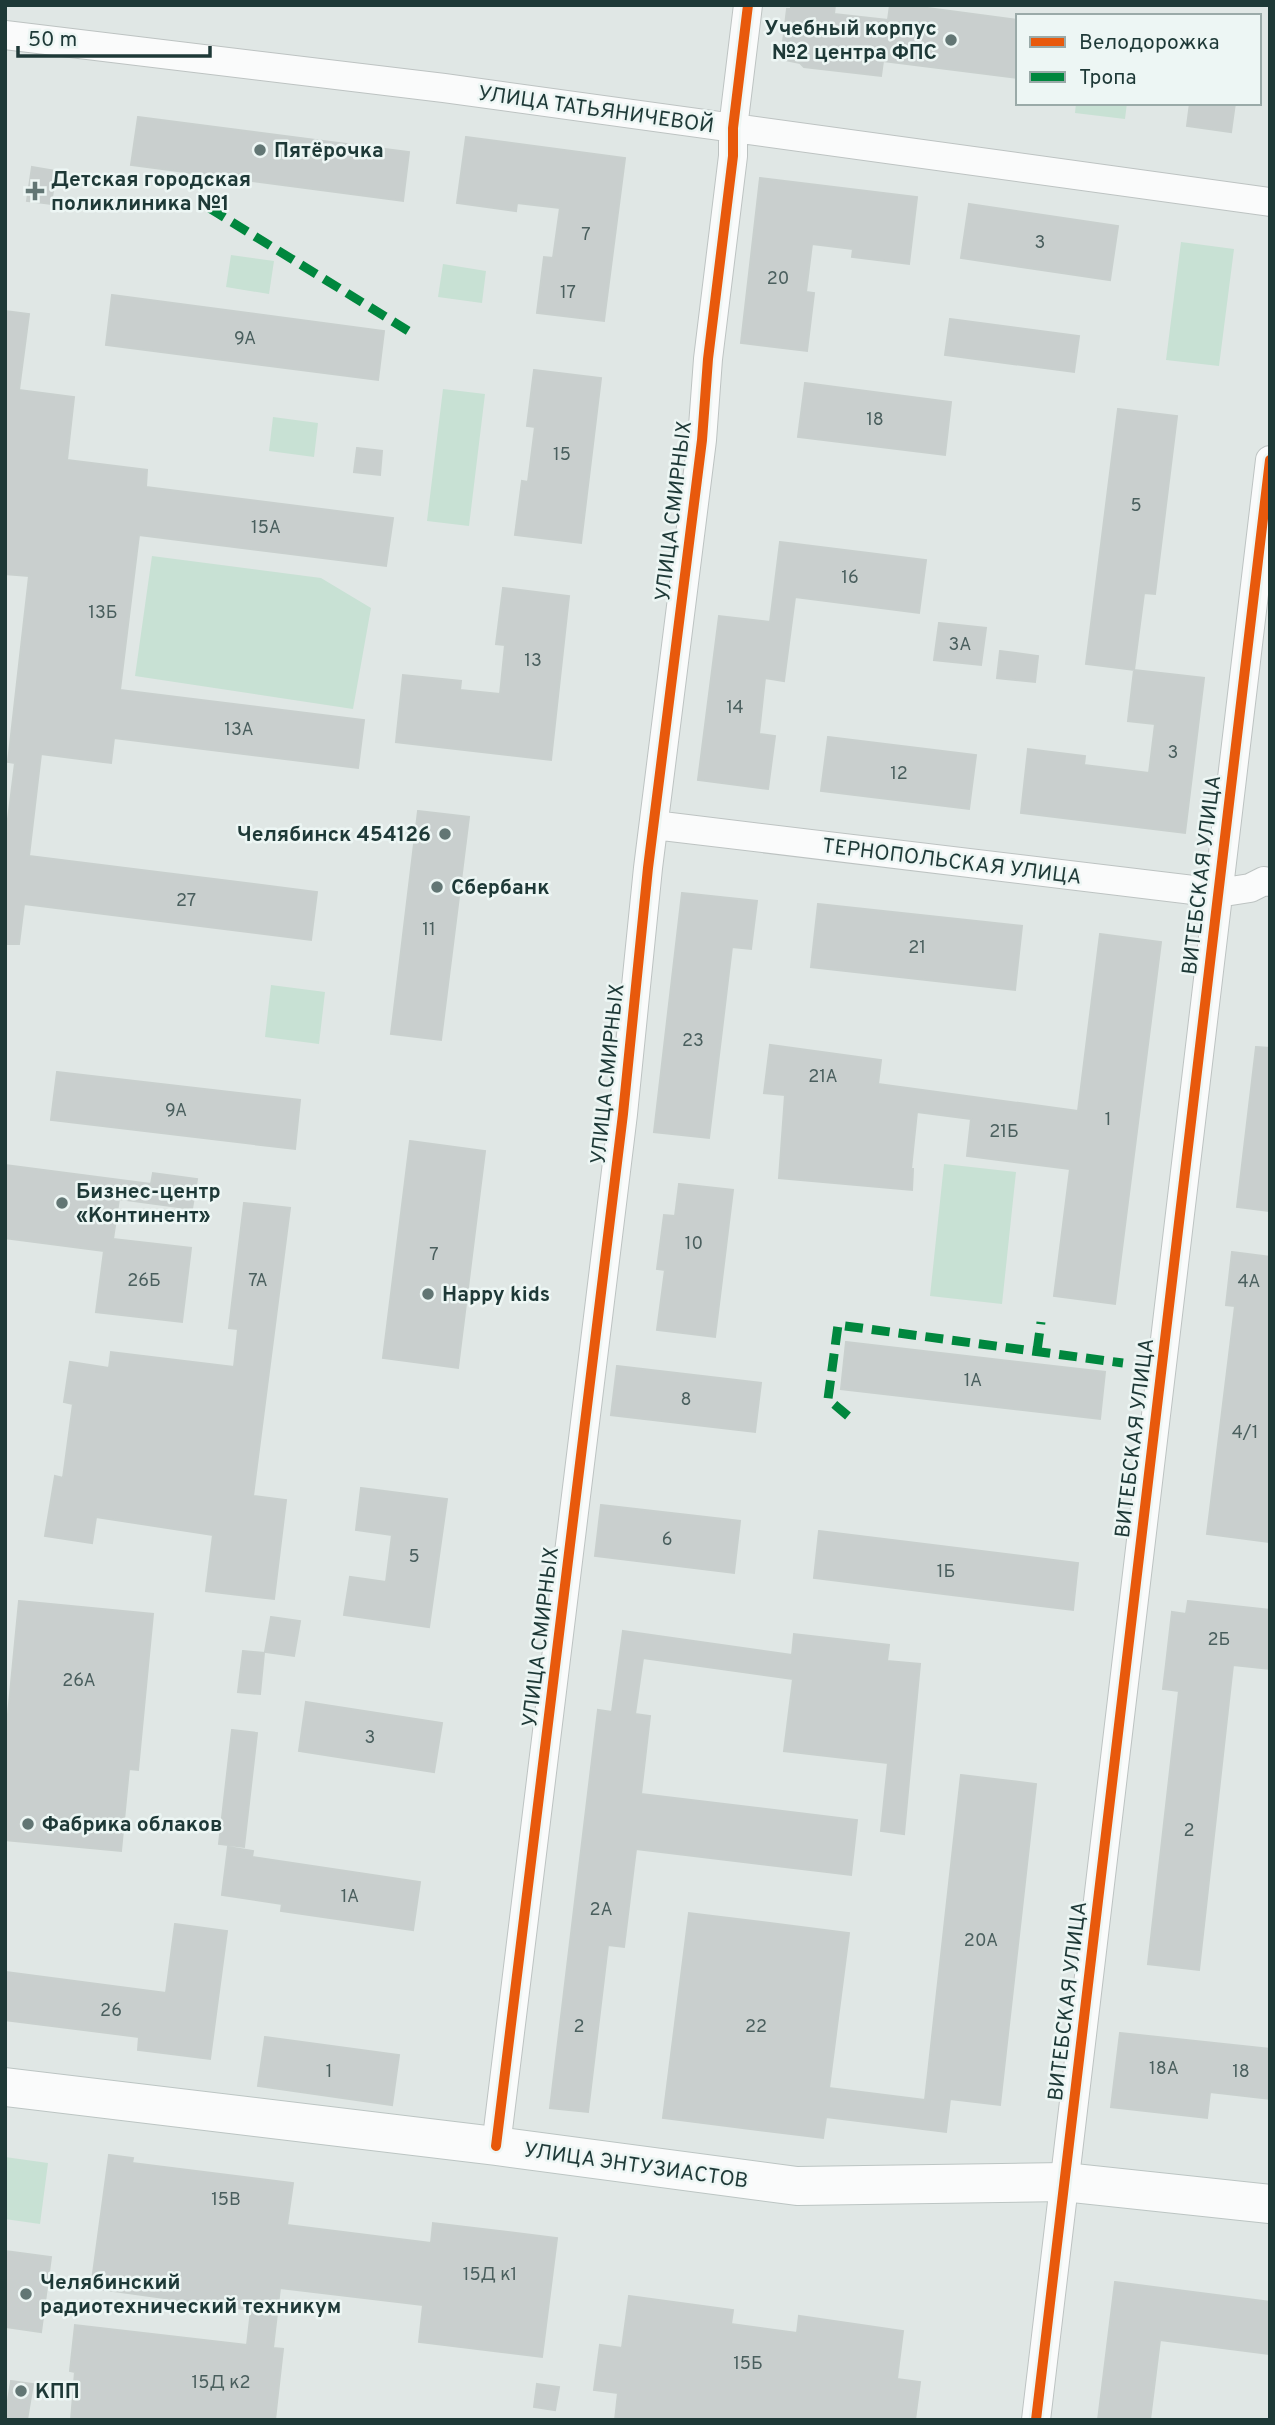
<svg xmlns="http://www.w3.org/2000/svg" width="1275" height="2425" viewBox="0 0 1275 2425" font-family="Overpass,sans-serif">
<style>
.green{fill:#c8e1d4}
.building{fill:#c9cfce;stroke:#c9d0ce;stroke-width:2}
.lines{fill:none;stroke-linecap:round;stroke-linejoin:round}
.street-casing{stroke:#bdc3c2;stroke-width:30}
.secondary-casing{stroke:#bcc5c3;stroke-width:40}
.street{stroke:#fafbfb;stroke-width:28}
.secondary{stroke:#fafbfb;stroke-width:38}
.quiet{stroke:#00873e;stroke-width:9;stroke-dasharray:18 9;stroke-linecap:butt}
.cycleway-casing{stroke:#edf6f4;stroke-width:15}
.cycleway{stroke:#e8590c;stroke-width:10}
.poi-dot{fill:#627674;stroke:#edf6f4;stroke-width:2.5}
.labels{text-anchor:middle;stroke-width:5;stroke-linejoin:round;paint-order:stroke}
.number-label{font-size:18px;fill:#4a5f5e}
.poi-label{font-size:21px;font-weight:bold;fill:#1e3937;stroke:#edf6f4;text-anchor:start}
.street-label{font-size:21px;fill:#1e3937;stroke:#edf6f4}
</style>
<rect width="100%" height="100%" fill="#e0e7e5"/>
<path class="green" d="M1076,103H1127L1125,119L1075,113Z
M1181,242L1234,249L1219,366L1166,360Z
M231,255L274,261L269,294L226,287Z
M443,264L486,271L482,303L438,297Z
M443,389L485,394L469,526L427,521Z
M273,417L318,423L314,457L269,451Z
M152,556L321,578L371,608L353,709L135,676Z
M271,985L325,992L319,1044L265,1037Z
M944,1164L1016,1172L1002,1304L930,1296Z
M5,2157L48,2163L40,2224L5,2219Z"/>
<path class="building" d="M791,5H835L834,14L888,20L890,5H905L1018,20V78L883,61L881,76L804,67L800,63L785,60L787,47L783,42L787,9H791Z
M1190,103H1235L1231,132L1187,126Z
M138,117L409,152L403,201L131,165Z
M466,137L625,158L604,321L537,313L544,257L553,258L560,208L517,203L516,211L457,203Z
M32,167L56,171L51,204L27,201Z
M760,178L917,197L909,264L852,257L853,249L812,244L806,292L814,293L807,351L741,343Z
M969,204L1118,226L1110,280L961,258Z
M112,295L384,331L378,380L106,345Z
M5,311L29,314L19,390L74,397L67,460L147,470L146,487L393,518L386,566L139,535L120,690L364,720L358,768L114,738L111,763L41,754L29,856L317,892L311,940L24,904L19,944H5V843L15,763L8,762L29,576L5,574Z
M950,319L1079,336L1074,372L945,355Z
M534,370L601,378L581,543L515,535L522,481L528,482L535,427L527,426Z
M805,383L951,402L945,455L798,437Z
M1118,409L1177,416L1155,594L1144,593L1134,670L1086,664Z
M357,448L382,451L380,475L354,472Z
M780,542L926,560L919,613L795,597L784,681L765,678L759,734L775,736L768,789L698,780L719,616L770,622Z
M503,588L569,596L551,760L396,742L403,675L461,681L460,690L500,694L505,645L496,644Z
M939,623L986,628L981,665L934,660Z
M1000,651L1038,656L1035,682L997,678Z
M1134,670L1204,678L1185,833L1021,813L1028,749L1085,756L1084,765L1149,773L1155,724L1128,721Z
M828,737L976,755L969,809L821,791Z
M418,811L469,817L441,1040L391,1034Z
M682,893L757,901L751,949L732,947L709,1138L654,1132Z
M818,904L1022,926L1015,990L811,967Z
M1100,934L1161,942L1115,1304L1054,1296L1070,1169L967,1156L971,1119L917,1112L911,1169H913L912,1190L779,1178L785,1095L764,1093L770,1045L881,1060L878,1084L1078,1111Z
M1256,1047L1270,1048V1211L1237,1207Z
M57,1072L300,1100L295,1149L51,1120Z
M410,1141L485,1151L458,1368L383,1358Z
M5,1165L151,1184L153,1173L197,1179L192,1209L119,1199L113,1239L191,1248L182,1322L96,1312L104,1251L5,1238Z
M679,1184L733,1190L715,1337L657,1330L665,1270L657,1269L664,1215L675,1216Z
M244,1203L290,1208L253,1496L286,1500L274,1599L206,1591L213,1535L96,1517L92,1543L45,1536L55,1476L63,1478L73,1404L64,1402L70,1362L109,1368L111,1352L234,1367L238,1329L229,1328Z
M1232,1252L1270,1257V1542L1207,1534L1235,1306L1226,1305Z
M846,1342L1105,1372L1100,1419L841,1389Z
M617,1366L761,1383L755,1432L611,1415Z
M361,1488L447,1499L429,1627L344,1615L350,1577L386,1582L392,1535L356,1530Z
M601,1505L740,1521L734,1573L595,1556Z
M819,1531L1078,1563L1073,1610L814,1578Z
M19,1601L153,1614L138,1770L129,1769L121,1851L5,1840V1745Z
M1188,1601L1270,1610V1669L1233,1665L1199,1970L1148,1964L1179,1691L1163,1689L1166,1664L1172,1612L1186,1614Z
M271,1617L300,1621L294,1656L265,1652Z
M623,1631L792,1655L794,1634L889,1645L887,1661L920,1664L904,1834L881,1831L888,1763L784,1751L793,1679L643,1658L635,1714L650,1716L641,1794L857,1820L851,1875L636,1849L624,1947L608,1945L588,2112L550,2108L598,1710L612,1712Z
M243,1651L264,1653L260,1694L238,1692Z
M306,1702L442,1723L434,1772L299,1751Z
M232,1730L257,1733L244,1847L219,1844Z
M961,1775L1036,1784L1000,2105L950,2099L946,2132L826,2117L823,2138L663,2118L689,1913L849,1933L829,2088L925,2100Z
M228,1847L253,1851L252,1857L420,1882L413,1930L281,1911L282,1904L222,1895Z
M175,1924L227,1931L210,2059L138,2050L139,2037L5,2020V1972L166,1993Z
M1120,2033L1270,2049V2099L1210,2092L1207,2118L1111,2107Z
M265,2037L399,2055L392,2105L258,2086Z
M109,2155L133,2158L132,2163L293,2183L287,2225L431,2243L433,2223L557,2238L542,2357L419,2342L423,2305L280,2288L273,2348L283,2349L275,2420H71L75,2372L70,2371L75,2325L247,2345L251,2310L91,2288Z
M5,2251L51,2257L41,2332L5,2327Z
M1115,2282L1270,2302V2354L1160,2340L1150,2420H1098Z
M629,2296L733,2310L731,2324L797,2333L799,2316L903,2331L897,2379L920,2382L915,2420H615L618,2393L594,2390L600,2345L622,2348Z
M11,2381L33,2384L27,2420H5Z
M537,2384L559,2387L555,2410L534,2407Z"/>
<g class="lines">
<defs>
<path id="street" d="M5,35L444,88L1270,202
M654,825L1218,893L1250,888L1264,881L1270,882
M496,2146L623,1114L648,868L702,440L708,359L733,156V128L748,5
M1036,2420L1270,460"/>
<path id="secondary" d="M5,2087L496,2146L797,2186L1064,2182L1270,2204"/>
</defs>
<use href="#street" class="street-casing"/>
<use href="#secondary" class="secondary-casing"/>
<use href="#street" class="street"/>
<use href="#secondary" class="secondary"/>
<path class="quiet" d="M209,208L415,335
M1037,1351L1041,1322
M848,1416L828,1399L838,1325L1123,1363"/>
<defs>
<path id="cycleway" d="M496,2146L623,1114L648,868L702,440L708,359L733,156V128L748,5
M1036,2420L1270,460"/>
</defs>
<use href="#cycleway" class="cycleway-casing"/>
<use href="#cycleway" class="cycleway"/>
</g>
<g class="poi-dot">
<circle cx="951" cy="40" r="7"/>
<circle cx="260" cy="150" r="7"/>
<path d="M31.5 180.5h7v7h7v7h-7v7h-7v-7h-7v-7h7z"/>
<circle cx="445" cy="834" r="7"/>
<circle cx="437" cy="887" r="7"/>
<circle cx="62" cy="1203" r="7"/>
<circle cx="428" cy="1294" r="7"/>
<circle cx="28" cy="1824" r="7"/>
<circle cx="26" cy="2294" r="7"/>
<circle cx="21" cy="2391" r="7"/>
</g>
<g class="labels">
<g class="number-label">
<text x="586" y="240">7</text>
<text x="1040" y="248">3</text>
<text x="778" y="284">20</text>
<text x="568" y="298">17</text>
<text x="245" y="344">9А</text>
<text x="875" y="425">18</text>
<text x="562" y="460">15</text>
<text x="1136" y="511">5</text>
<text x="266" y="533">15А</text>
<text x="850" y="583">16</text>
<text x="103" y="618">13Б</text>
<text x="960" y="650">3А</text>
<text x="533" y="666">13</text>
<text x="735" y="713">14</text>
<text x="239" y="735">13А</text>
<text x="1173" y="758">3</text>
<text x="899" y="779">12</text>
<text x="186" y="906">27</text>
<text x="429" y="935">11</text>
<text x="917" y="953">21</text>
<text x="693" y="1046">23</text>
<text x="823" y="1082">21А</text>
<text x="176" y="1116">9А</text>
<text x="1108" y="1125">1</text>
<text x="1004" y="1137">21Б</text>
<text x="694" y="1249">10</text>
<text x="434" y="1260">7</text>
<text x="144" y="1286">26Б</text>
<text x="258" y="1286">7А</text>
<text x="1249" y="1287">4А</text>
<text x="973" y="1386">1А</text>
<text x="686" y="1405">8</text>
<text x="1245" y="1438">4/1</text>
<text x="667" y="1545">6</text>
<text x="414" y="1562">5</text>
<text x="946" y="1577">1Б</text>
<text x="1219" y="1645">2Б</text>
<text x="79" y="1686">26А</text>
<text x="370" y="1743">3</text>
<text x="1189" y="1836">2</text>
<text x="350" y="1902">1А</text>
<text x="601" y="1915">2А</text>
<text x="981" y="1946">20А</text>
<text x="111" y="2016">26</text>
<text x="579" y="2032">2</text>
<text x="756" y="2032">22</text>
<text x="1164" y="2074">18А</text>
<text x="329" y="2077">1</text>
<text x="1241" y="2077">18</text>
<text x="226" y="2205">15В</text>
<text x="490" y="2280">15Д к1</text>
<text x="748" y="2369">15Б</text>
<text x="221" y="2388">15Д к2</text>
</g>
<g class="poi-label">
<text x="937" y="35" text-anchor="end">Учебный корпус<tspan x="937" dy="24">№2 центра ФПС</tspan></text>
<text x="274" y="157">Пятёрочка</text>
<text x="51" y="186">Детская городская<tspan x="51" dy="24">поликлиника №1</tspan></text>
<text x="431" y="841" text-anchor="end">Челябинск 454126</text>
<text x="451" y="894">Сбербанк</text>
<text x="76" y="1198">Бизнес-центр<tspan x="76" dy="24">«Континент»</tspan></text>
<text x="442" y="1301">Happy kids</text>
<text x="42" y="1831">Фабрика облаков</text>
<text x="40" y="2289">Челябинский<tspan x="40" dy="24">радиотехнический техникум</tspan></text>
<text x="35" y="2398">КПП</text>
</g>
<g class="street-label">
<text transform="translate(596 109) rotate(8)" y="7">УЛИЦА ТАТЬЯНИЧЕВОЙ</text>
<text transform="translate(673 511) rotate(-83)" y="7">УЛИЦА СМИРНЫХ</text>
<text transform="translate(952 861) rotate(7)" y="7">ТЕРНОПОЛЬСКАЯ УЛИЦА</text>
<text transform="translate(1201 875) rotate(-83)" y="7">ВИТЕБСКАЯ УЛИЦА</text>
<text transform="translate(607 1074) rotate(-84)" y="7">УЛИЦА СМИРНЫХ</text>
<text transform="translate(1134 1438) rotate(-83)" y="7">ВИТЕБСКАЯ УЛИЦА</text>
<text transform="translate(540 1637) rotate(-83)" y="7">УЛИЦА СМИРНЫХ</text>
<text transform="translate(1067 2001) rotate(-83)" y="7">ВИТЕБСКАЯ УЛИЦА</text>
<text transform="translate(636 2165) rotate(8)" y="7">УЛИЦА ЭНТУЗИАСТОВ</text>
</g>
</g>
<rect width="1275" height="2425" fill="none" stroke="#1e3937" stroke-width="14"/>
<rect x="1016" y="14" width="245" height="91" fill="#edf6f4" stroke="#9aaaa8" stroke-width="2"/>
<rect x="1030" y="37" width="35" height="10" fill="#e8590c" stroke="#9aaaa8" stroke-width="2"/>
<text x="1079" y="49" font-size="21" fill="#1e3937">Велодорожка</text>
<rect x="1030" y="72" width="35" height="10" fill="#00873e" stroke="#9aaaa8" stroke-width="2"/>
<text x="1079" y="84" font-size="21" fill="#1e3937">Тропа</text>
<path d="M18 46v10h192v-10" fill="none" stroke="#1e3937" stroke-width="3.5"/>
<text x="28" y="46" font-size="21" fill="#1e3937" stroke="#edf6f4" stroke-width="5" paint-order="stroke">50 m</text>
</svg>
